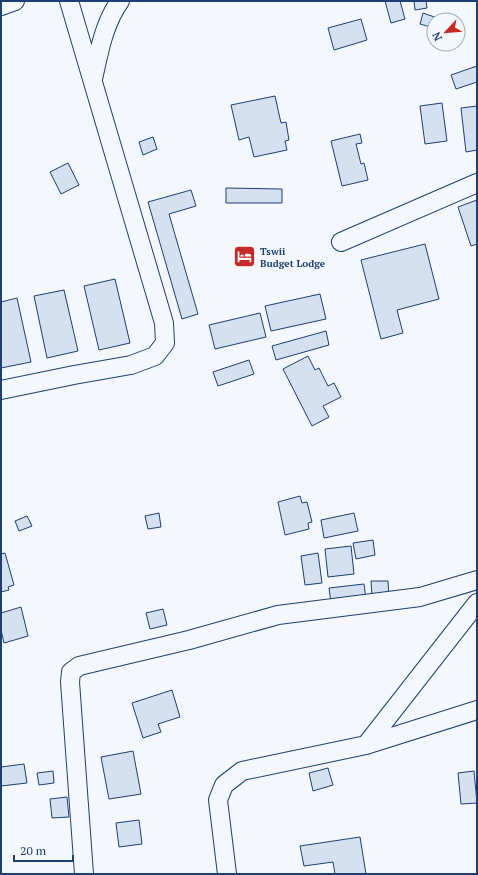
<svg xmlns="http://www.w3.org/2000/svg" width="478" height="875" viewBox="0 0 478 875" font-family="'PT Serif',serif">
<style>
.building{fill:#d5e0f0;stroke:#1d3f73}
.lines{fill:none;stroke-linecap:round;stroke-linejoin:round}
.street-casing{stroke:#1d3f73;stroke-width:20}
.street{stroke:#f4f7fb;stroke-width:18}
.labels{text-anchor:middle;stroke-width:3;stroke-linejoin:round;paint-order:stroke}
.poi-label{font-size:10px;font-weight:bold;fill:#1d3f73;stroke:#f4f7fb;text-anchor:start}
</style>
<rect width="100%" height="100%" fill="#f4f7fb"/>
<path class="building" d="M385,1H400L405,19L391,23Z
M414,1H426L427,8L415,10Z
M423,13L443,20H434V28L420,24Z
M361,19L367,40L334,50L328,28Z
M477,66V82L456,89L451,75Z
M275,96L281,123L286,122L289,140L285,141L287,150L254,157L249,137L239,140L231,105Z
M442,103L447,141L425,144L420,106Z
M477,106V150L466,152L461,108Z
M360,134L362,143L356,144L361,164L364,163L368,180L342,186L331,141Z
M153,137L157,149L143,155L139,142Z
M68,163L79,185L61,194L50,172Z
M226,188L282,189V203H226Z
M191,190L196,206L169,214L198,314L182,319L148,202Z
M477,200V244L471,246L458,207Z
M425,244L439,299L397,310L403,333L381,339L361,260Z
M115,279L130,343L99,350L84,286Z
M64,290L78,351L47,358L34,296Z
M320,294L326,319L271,331L265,306Z
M17,298L31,362L1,368V302Z
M260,313L266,337L215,349L209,325Z
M326,331L329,345L276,360L272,346Z
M308,356L315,370L319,368L328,386L334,383L341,397L323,406L329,417L312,426L283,369Z
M249,360L254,374L218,386L213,372Z
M300,496L302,503L307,502L312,522L308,523L309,529L285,535L278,502Z
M159,513L161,527L148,529L145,516Z
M354,513L358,531L324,538L321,520Z
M27,516L32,526L19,531L15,521Z
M373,540L375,555L356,559L353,543Z
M351,546L354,574L328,577L325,549Z
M5,553L14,585L8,587L9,590L1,592V554Z
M318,553L322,583L305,585L301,556Z
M371,581H388L389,596H372Z
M364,584L366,599L331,603L329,588Z
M21,607L28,636L4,643L1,630V613Z
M163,609L167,625L150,629L146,613Z
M172,690L180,717L158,724L161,732L143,738L132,703Z
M133,751L141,794L109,799L101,757Z
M24,764L27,783L1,786V767Z
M328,768L333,785L313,791L309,773Z
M53,771L54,783L39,785L37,773Z
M474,771L477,803L461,804L458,773Z
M67,797L69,817L52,818L50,799Z
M139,820L142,844L119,847L116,823Z
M360,837L366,874H335L333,862L304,866L300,846Z"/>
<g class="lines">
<defs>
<path id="street" d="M1,6L15,1
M93,79C99,52 104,23 120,1
M341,242L477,183
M1,390L74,375L131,365L155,356L165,343L164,323L69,1
M366,745L477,603
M84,874L70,682L71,672L79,666L189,640L278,615L420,597L477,580
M227,874L218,800L224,785L242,771L366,745L477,710"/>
</defs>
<use href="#street" class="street-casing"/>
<use href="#street" class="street"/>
</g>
<defs>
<symbol id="hotel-square" viewBox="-11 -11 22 22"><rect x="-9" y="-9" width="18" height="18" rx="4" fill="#c62828" stroke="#f4f7fb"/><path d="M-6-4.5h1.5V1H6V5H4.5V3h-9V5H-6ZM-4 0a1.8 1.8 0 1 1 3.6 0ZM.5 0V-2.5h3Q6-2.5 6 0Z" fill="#fff"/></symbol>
</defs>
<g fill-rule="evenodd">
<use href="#hotel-square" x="232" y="244" width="25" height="25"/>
</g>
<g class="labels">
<g class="poi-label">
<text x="260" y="255">Tswii<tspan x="260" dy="12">Budget Lodge</tspan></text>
</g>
</g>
<rect width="478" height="875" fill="none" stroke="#1d3f73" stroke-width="4"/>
<g transform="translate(446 32) rotate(244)"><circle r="19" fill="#f4f7fb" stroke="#9eadc5"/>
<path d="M0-3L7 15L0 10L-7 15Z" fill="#c62828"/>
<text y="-6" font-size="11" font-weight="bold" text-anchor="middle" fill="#1d3f73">N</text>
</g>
<path d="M14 855v6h59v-6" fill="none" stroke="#1d3f73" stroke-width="2"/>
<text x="20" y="855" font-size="12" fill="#1d3f73" stroke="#f4f7fb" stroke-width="3" paint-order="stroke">20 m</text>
</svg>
